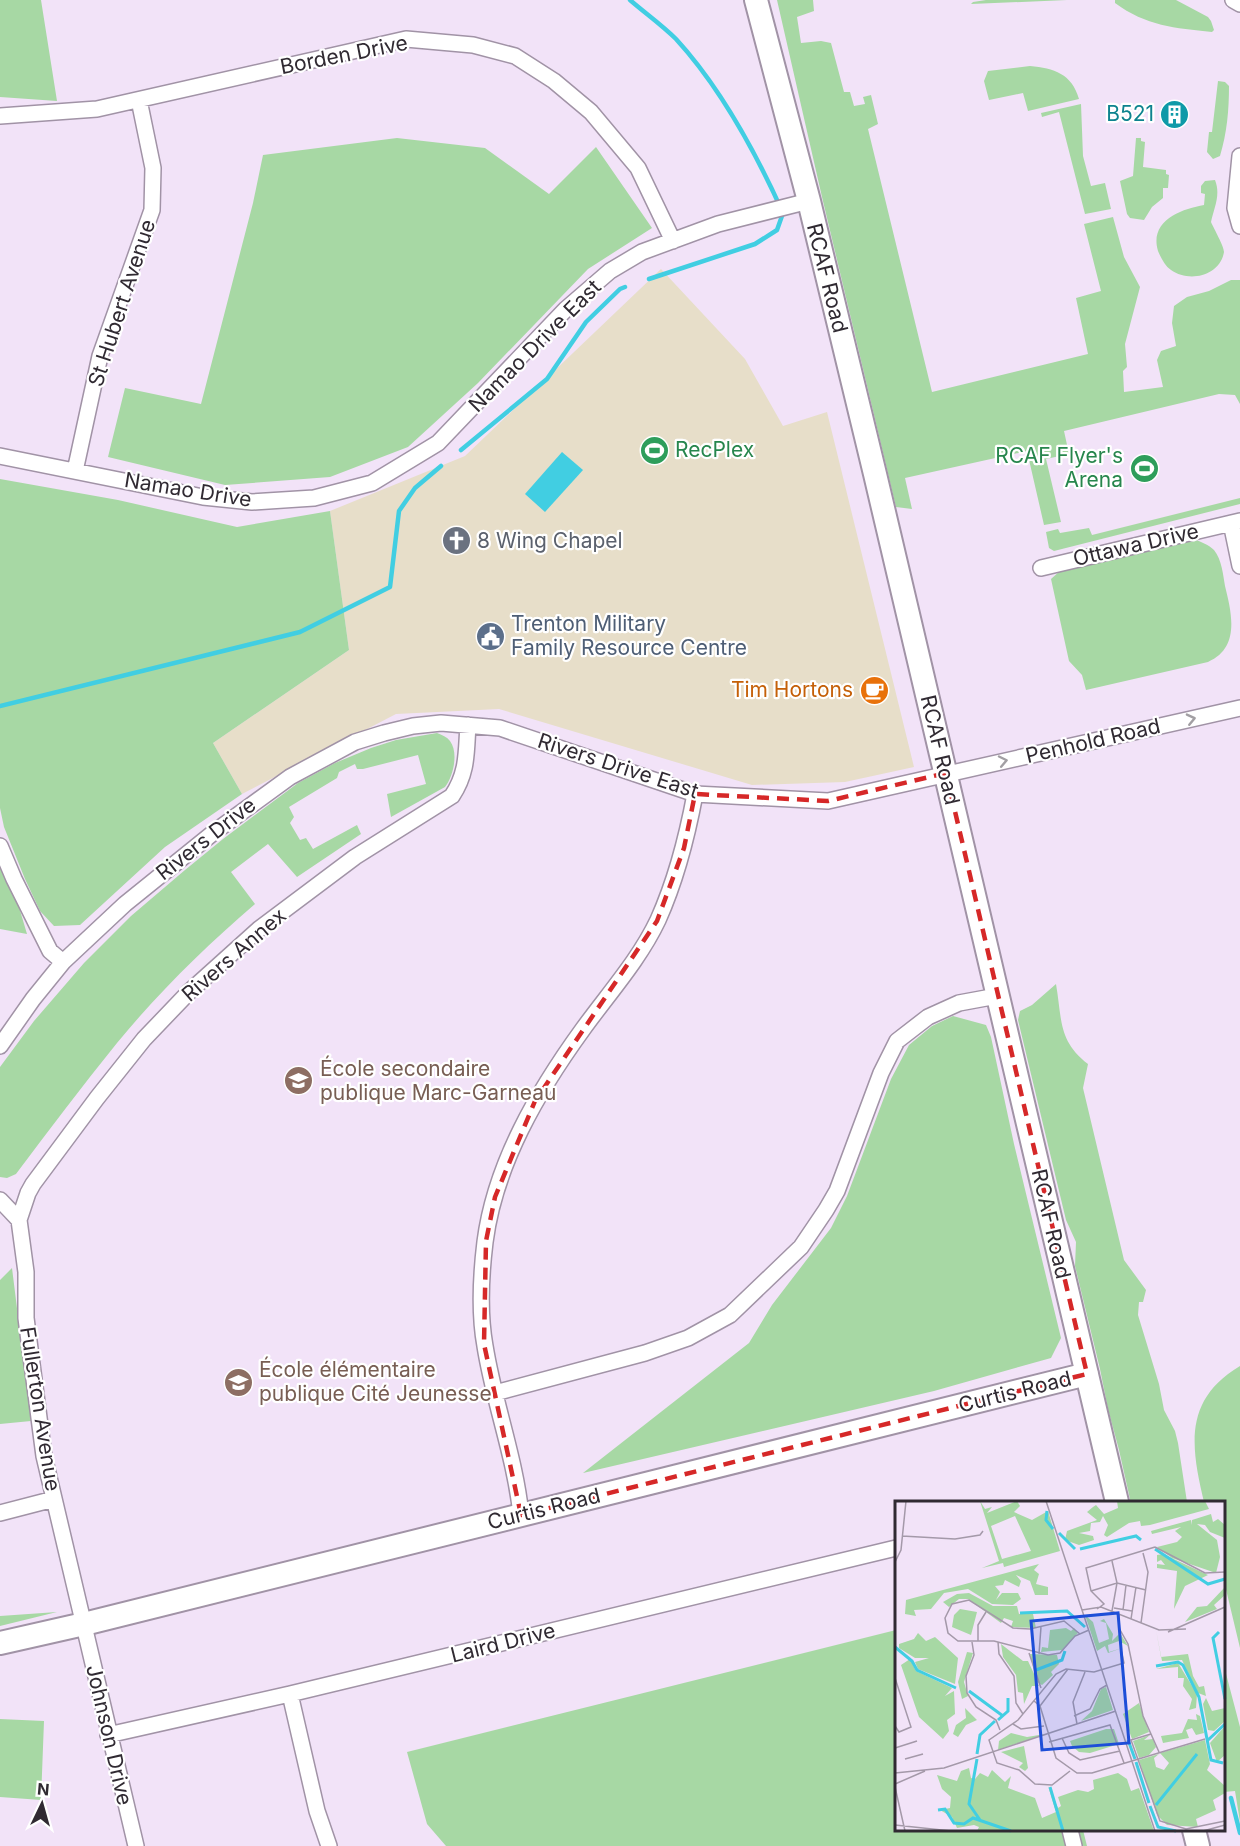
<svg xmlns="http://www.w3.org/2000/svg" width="1240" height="1846" viewBox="0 0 1240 1846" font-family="Inter,sans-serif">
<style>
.commercial{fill:#e7dec9}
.green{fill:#a7d8a4}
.water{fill:#41cee2}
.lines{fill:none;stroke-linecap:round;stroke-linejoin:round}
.stream{stroke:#41cee2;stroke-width:4.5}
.street-casing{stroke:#a193a6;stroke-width:18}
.secondary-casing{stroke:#a193a6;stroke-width:26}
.street{stroke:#fff;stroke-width:15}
.secondary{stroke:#fff;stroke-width:22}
.oneway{stroke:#a29fa3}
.marked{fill:none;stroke:#d62828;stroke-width:4.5;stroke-dasharray:12 8;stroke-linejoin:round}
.labels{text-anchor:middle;stroke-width:4.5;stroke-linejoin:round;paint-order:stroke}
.street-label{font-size:21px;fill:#302a32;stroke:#fff}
.culture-label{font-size:21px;fill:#0d838f;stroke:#fff;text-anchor:end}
.leisure-label{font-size:21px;fill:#27864d;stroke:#fff;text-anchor:start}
.worship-label{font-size:21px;fill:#5b616d;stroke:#fff;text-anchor:start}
.service-label{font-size:21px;fill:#4e5e75;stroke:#fff;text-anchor:start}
.food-label{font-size:21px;fill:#c56008;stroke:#fff;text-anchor:end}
.education-label{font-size:21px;fill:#785e54;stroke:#fff;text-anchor:start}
.inset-river{fill:none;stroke:#41cee2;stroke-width:3}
.inset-road{fill:none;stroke:#a499a9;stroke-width:1.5}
.view{fill:#1d4ed8;fill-opacity:0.15;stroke:#1d4ed8;stroke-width:3}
.inset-edge{fill:none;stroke:#302a32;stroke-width:3}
</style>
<rect width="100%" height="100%" fill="#f2e3f8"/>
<path class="commercial" d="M661,269L745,359L783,426L827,412L914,767L845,782L752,785L499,709L396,714L242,794L213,743L349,650L330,511L465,456Z"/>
<path class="green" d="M0,0H41L57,101L0,97Z
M777,0H813L814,11L797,17L801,43L821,41L831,43L844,92H850L854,106L865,104L863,97L871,95L878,124L868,129L932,392L1088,354L1076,298L1101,291L1084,224L1113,217L1124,257L1140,287L1125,344L1127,367L1123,371L1124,392L1163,387L1157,360L1161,351L1176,346L1172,323L1174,306L1187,297L1209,291L1231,280H1240V404L1235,395L1219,394L1064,431L1069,454L1046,459L1061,522L1044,525L1027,451L905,478L912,509L896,507L822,197Z
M986,0H1067L971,4L973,2Z
M1115,0H1176L1208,17L1211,21L1214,30L1212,32C1175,28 1146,26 1115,3Z
M1030,66C1054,68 1072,74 1079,99L1028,111L1023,93L989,100L984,81L988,71Z
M1218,81L1225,82L1229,86C1229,110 1227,133 1220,156L1213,159L1207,152L1209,132H1212Z
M1081,104L1083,156L1091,186L1105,183L1111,209L1085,214L1059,112L1042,117L1041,113Z
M397,138L485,148L549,194L596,147L652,228L588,269L478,383L408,447L330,477L225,485L108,457L125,388L201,404L253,203L263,155Z
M1136,138H1141V141L1145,142L1143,167L1166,170V174L1169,175L1168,188H1163V198L1152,207L1144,220L1130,218L1127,214L1120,181L1133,176Z
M1215,180C1221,195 1214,208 1211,222C1214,229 1224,246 1224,252C1220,276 1189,283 1171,270C1165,266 1161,258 1158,251C1149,221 1181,209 1204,205L1205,194L1201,193V186L1205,181Z
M0,479L118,500L237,527L330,511L349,650L213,743L242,794L165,847L80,925L54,926L40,911L25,879L4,827L0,808Z
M1240,498V504L1054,551L1049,548L1046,532L1058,529L1060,533L1089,528L1092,535Z
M1194,539C1201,542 1209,545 1214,550C1222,560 1223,575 1225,586C1232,614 1240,648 1208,662L1086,690L1082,675L1069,661L1051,579L1060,571Z
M437,733C442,735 447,737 450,741C459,753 453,777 445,787L391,817L387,794L426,784L418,755L363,769H357L355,764L339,772L337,778L289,807L294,817L290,823L300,840L306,838L313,849L357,825L361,834L297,877L268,844L231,872L255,904C205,947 158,993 117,1043C82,1086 49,1130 16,1174L7,1178L0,1177V1067L34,1021L84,963L131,916L185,870L223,839L298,783L335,763L371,748L396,740Z
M0,843L27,934L0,929Z
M1056,984C1062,1019 1058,1041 1088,1064L1083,1088L1124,1260L1146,1290L1143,1302H1139L1138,1315L1159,1384L1164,1410L1175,1431L1178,1443L1187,1502H1130V1499L1119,1450L1108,1409L1100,1369L1075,1266L1076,1242L1066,1220L1018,1020L1020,1011L1032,1005Z
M953,1016L986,1025L991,1037L1014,1144L1061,1338L1051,1358L934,1391L583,1473L749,1343L772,1305L831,1228L847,1196L891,1079L909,1045L932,1026Z
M12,1268L31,1421L0,1424V1280Z
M1240,1366V1648L1224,1581V1502H1204C1191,1447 1183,1400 1240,1366Z
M57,1612L0,1626V1616Z
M896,1630V1830H1083L1087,1846H446L427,1824L407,1752Z
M1224,1666L1240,1727V1822L1235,1791L1224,1792Z
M0,1719L44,1721L41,1800L0,1797Z"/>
<path class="water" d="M562,452L583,470L545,512L525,494Z"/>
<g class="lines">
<path class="stream" d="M630,0C645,13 662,25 676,39C720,87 756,153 783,213L777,230L755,244L649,279
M461,450L547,379L586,322L620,289L625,287
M0,706L300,632L390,587L399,511L415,488L441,466
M1231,1798L1240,1833"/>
<defs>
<path id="street" d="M1233,0L1240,4
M0,116L97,109L406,39L473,45L515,56L554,81L591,112L638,168L673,241
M1240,156L1235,208L1240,226
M0,456L203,497L252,502L314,498L372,483L438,443L566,309L610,271L642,252L718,224L809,201
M75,471L100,356L152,210L153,168L139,100
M1231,523L1240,566
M1041,568L1240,521
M0,846L14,879L50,951L63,962
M0,1046L33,999L63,962L125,904L213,833L290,777L355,742L384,733L413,726L441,723L500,728L695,794L828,801L1240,708
M0,1200L19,1220L26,1272V1318L44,1456L136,1846
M19,1220L28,1193L33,1184L97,1098L144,1039L189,992L259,929L355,857L452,796C468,772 466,752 468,725
M495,1393L645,1353L688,1338L730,1315L801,1247L826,1210L837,1191L881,1073L897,1041L928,1017L959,1003L997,996
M0,1513L54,1499
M521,1515C515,1457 494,1403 485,1346C479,1313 481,1275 485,1242C495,1164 538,1091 583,1029C609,993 639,960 658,920C676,880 687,837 695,794
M290,1694L317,1811L329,1846
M108,1735L290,1694L896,1548
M1070,1830L1074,1846"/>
<path id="secondary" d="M756,0L809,201L875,474L1117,1502
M0,1643L84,1624L1087,1374
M1194,1830L1198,1846"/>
</defs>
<use href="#street" class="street-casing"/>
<use href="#secondary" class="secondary-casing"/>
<use href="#street" class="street"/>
<use href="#secondary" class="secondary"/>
</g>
<defs><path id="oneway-chevron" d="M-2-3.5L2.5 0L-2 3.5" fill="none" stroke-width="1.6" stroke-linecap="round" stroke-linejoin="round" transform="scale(1.5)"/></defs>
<g class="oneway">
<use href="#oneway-chevron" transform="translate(1191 719) rotate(-13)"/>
<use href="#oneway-chevron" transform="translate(1003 761) rotate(-12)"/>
</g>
<path class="marked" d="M946,773L1087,1374L521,1515L484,1344L486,1241L495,1197L535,1101L657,921L684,848L695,794L828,801Z"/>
<defs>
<symbol id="building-disc" viewBox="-11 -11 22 22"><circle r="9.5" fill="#0f9aa8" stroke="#fff"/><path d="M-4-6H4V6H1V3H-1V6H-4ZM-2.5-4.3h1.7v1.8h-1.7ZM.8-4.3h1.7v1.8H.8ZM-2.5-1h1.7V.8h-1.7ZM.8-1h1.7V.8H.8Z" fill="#fff"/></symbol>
<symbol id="stadium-disc" viewBox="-11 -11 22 22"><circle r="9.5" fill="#2e9e5b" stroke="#fff"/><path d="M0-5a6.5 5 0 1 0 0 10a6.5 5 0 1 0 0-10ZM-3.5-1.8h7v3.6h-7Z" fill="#fff"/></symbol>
<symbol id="church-disc" viewBox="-11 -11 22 22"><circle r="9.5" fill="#6b7280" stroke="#fff"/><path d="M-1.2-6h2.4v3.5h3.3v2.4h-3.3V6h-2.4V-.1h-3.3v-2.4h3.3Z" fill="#fff"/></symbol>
<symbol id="civic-disc" viewBox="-11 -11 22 22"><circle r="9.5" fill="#5c6f8a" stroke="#fff"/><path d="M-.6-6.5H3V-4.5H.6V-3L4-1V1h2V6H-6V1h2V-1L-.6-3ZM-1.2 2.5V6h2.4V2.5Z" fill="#fff"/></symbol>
<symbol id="cafe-disc" viewBox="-11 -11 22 22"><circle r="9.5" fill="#e8710a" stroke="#fff"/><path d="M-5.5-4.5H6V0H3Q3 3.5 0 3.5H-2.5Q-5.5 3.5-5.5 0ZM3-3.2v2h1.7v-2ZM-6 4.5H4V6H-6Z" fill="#fff"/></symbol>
<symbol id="school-disc" viewBox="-11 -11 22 22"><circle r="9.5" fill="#8d6e63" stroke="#fff"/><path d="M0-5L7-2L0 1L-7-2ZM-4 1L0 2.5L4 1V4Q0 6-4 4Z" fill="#fff"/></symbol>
</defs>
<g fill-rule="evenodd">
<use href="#building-disc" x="1158" y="98" width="33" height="33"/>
<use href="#stadium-disc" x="638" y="434" width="33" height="33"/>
<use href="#stadium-disc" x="1128" y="452" width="33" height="33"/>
<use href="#church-disc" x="440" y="524" width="33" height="33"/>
<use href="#civic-disc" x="474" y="620" width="33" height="33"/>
<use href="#cafe-disc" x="858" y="674" width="33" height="33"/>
<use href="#school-disc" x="282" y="1064" width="33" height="33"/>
<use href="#school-disc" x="222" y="1366" width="33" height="33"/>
</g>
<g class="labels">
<g class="street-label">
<text transform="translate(344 55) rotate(-11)" y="7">Borden Drive</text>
<text transform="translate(827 278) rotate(76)" y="7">RCAF Road</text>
<text transform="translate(122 303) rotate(-72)" y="7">St Hubert Avenue</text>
<text transform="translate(535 346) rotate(-45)" y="7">Namao Drive East</text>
<text transform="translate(188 490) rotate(9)" y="7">Namao Drive</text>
<text transform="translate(1136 545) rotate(-13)" y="7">Ottawa Drive</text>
<text transform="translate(1093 741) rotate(-13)" y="7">Penhold Road</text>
<text transform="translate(940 750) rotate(77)" y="7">RCAF Road</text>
<text transform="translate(618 766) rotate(18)" y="7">Rivers Drive East</text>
<text transform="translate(206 839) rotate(-38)" y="7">Rivers Drive</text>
<text transform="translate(234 955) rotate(-41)" y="7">Rivers Annex</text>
<text transform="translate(1051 1224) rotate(77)" y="7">RCAF Road</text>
<text transform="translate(1015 1392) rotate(-14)" y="7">Curtis Road</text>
<text transform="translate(40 1409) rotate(81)" y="7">Fullerton Avenue</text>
<text transform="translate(544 1509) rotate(-14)" y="7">Curtis Road</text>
<text transform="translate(503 1643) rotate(-14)" y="7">Laird Drive</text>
<text transform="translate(109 1735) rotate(77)" y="7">Johnson Drive</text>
</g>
<g class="culture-label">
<text x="1154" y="121">B521</text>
</g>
<g class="leisure-label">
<text x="675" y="457">RecPlex</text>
<text x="1123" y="463" text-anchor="end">RCAF Flyer's<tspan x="1123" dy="24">Arena</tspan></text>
</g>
<g class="worship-label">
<text x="477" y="548">8 Wing Chapel</text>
</g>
<g class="service-label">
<text x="511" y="631">Trenton Military<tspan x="511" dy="24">Family Resource Centre</tspan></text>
</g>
<g class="food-label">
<text x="853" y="697">Tim Hortons</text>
</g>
<g class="education-label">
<text x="320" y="1076">École secondaire<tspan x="320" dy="24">publique Marc-Garneau</tspan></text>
<text x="259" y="1377">École élémentaire<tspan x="259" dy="24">publique Cité Jeunesse</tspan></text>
</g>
</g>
<g transform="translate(895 1501)">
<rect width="330" height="330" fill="#f2e3f8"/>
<path d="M85,0L90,8L97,6L92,12L122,0L125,5L119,11L137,19L153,10L165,50L109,66L108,62L87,67L104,60ZM120,15L136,50L107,58L96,25ZM222,0H310L314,8L255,24L246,25L245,20L234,22L212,36L209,34L213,24L208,15L205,21L196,22L195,30L184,32L198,35L199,39L184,44L170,39L172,30L202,19L192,11L198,6L201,4L209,13L223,7ZM316,13L318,21L323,18L330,24V37L315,31L310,24L302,23L322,39L325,56L321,72L277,57L262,46L282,41L287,36L280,30L286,26L257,33L256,30L296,19L297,24V19ZM268,53L313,74L290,85L279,108L282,70L262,67V63L270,64L266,59L262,61V54ZM144,63L139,69L144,73L141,83L153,86V94H140L135,80L121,74L126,80L124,86L110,79L108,84L100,85L105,91L101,99L107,92H123L126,98L118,104L97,103L73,88L49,92L36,108L19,109L21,115L10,113L11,99ZM330,86V94L319,104L322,108L290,121L302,106L312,105ZM74,92L98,105H122L124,113H138L141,127L116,126L118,120L109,117L106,122L73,98H64L54,106L48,101L62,93ZM65,108L82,111L76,134L57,126L59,114ZM190,114L198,121L204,142L214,138L211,122L205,120L209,118L218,133L217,140L225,132L233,145L224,140L213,144L214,151L227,147L213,152L210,145L202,150ZM171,127L176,130L179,127L183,132L167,149L146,151L147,146L153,147L155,129ZM261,129L266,156L293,153L298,175L304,186L309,185L311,195L303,192L287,159L267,160ZM23,132L31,140L40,136L63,157L60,183L23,168L20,161L34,157H20L4,147V143L19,138ZM106,143L128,160H133L140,175L135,153L162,154L164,163L156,171L158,174L147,184L142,181L144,185H137L129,203L128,192L123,191L121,174L108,156ZM72,151L78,152L69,181L73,195L67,198L63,181ZM15,158L21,170L57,187L50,195L59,190L60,213L52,219L54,230L48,238L24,216L6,164ZM283,162L302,193L301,207L294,209L297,198L288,185L289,177H283V166L261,168ZM211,186L218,209L186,220L197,210L206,188ZM311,197L317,210L330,207L329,221L319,230L313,229L308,203ZM244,202L254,231L237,238L228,213ZM70,207L82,219L71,224L63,236L58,233L61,224L71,217ZM301,213L305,215L309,232L301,234L297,227L291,229L294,237L268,242L266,235L287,232L293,218L302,219ZM330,225V254L322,261L315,242ZM211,228H219L224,243L195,252L184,251L177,245L175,240ZM116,232L132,236L150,233L103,249L104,240ZM255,234L249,239L258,238L261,246L254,254L244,257L238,240ZM310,239L315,263L312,269L330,285V292L318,299L321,309L301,318L303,326L272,324L262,314L244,259L264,253L259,257L261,266L269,269L274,262L265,252ZM129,245L133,267L130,270L124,266L128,262L106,251ZM74,267L76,277L80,278L85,272L93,276L97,269L110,281L116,275L113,287L140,297L147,317L161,311L153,285L163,307L166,305L163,296L183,289L193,291L199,288L198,279L223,272L232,278L236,290L244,287L259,330H82L84,326L79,324L62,327L57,316L45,309L55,307L56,296L47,288L42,274L62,280L66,270Z" fill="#a7d8a4" fill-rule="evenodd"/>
<path class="inset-river" d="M152,10L151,19L158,28M164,32L180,48M185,48L241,35L246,39M260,48L313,83L330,78M125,112L172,110L190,126M324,131L318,137L330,198M0,146L17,160L22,169L61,187M261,165L283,161L288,164L304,196L316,259L328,262M141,169L167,159L170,150M74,190L108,215M103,219L113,210V197M233,239L240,258M312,240L330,223M82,253L85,234L100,220M82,258L74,303L85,319M241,261L254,302M155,286L168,330M261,304L302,253M255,305L263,326L281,330M43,309L50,308L59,322L69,323L78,317L116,330"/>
<path class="inset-road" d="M151,0L260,330M7,35L60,38L85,34L88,30M260,46L310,72L330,71M0,61L6,49L11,0M196,90L222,82L251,89M219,107L237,110M202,108L209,103L196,90L191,67L260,46M187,109L206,106L264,129L291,128M228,109L231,84M217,110L222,82L217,60M224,113V127L233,143L248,215L264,251M236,118L241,86M246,122L253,71L248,52M273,131L330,106M185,133L169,120L135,128L118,127L74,99L57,103L50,117L53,132L63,140H99L153,154L165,152L180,135L194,129M83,140V124L91,111M77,141L79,154L71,175L72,192L81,206L101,219L105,229M103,141L104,153L119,175L121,202L128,213M134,152L146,187M144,153L146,126M0,177L16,226L4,231L0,225M139,200L145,205L161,257L182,272H197L310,238M145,205L173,168M179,215L195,208L205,188L212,184M118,223L126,228L149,225M182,223L178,201L190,171M256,233L236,239L265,320L291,328L330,320M167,237L174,252L185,259L225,250M154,241L215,224L229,262M0,247L22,240M10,258L28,253M175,270L157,284L140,283L124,269L102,262L94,239L123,219L161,173L171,168L199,171L229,162L226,149M0,272L49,267L221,210M0,283L30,270M0,286L10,330M0,324L56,330M308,330L330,324"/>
<path class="view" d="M223,112L234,242L147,249L136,120Z"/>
<rect width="330" height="330" class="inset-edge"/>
</g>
<g transform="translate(42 1804) rotate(5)" stroke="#ffffff" stroke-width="4.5" paint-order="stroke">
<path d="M0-4.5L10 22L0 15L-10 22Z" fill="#302a32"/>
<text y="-9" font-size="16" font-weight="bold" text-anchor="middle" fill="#302a32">N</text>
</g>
</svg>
